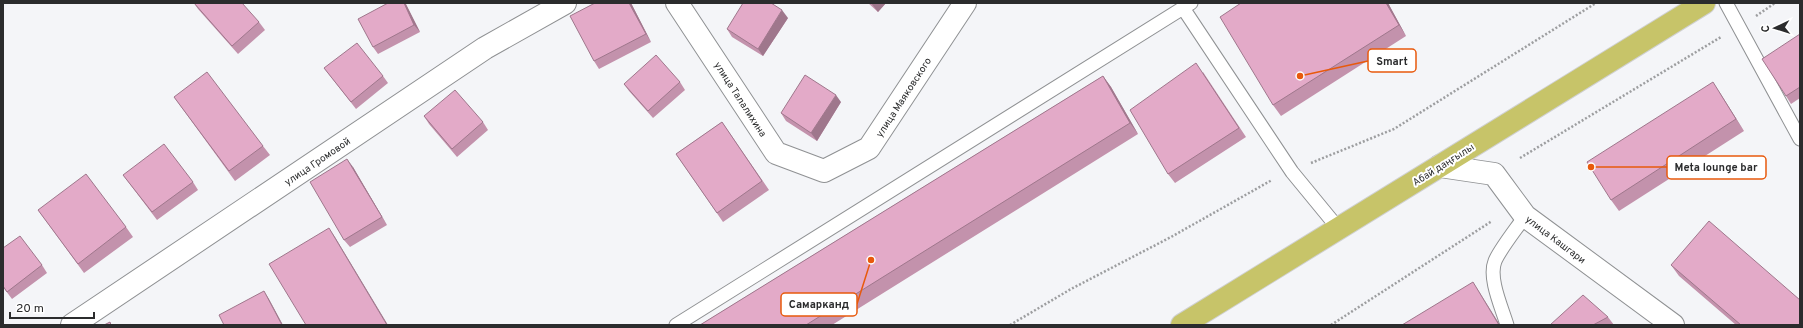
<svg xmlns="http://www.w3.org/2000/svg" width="1803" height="328" viewBox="0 0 1803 328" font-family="Overpass,sans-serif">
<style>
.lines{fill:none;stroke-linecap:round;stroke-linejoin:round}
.lane-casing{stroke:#8f9193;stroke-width:15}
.street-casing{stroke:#8f9193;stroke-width:24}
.primary-casing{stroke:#d0d1d1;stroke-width:24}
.path{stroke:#9d9ea0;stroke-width:2.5;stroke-dasharray:2 2;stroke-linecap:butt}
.lane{stroke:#fff;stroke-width:13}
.street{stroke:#fff;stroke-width:22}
.primary{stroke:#c7c469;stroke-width:22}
.wall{fill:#c392ac}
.shaded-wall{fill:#9f778c}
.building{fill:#e3aac8;stroke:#9f778c}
.labels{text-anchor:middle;stroke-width:4;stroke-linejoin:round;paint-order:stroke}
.street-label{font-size:10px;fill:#2b2c2d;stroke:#fff}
.leader{fill:none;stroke:#e8590c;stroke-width:1.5}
.callout-dot{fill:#e8590c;stroke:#fff;stroke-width:1.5}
.callout{fill:#fff;stroke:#e8590c;stroke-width:1.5}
.callout-label{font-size:11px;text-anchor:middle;font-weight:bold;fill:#2b2c2d}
</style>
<rect width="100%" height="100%" fill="#f4f5f8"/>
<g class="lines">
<defs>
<path id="lane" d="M1726,3L1800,139
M1183,8L1292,172L1338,228
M676,325L1191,3
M1507,325C1502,308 1488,278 1495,261C1500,249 1517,228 1525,216"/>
<path id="street" d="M677,3L776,153L824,171L869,148L965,3
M1440,166L1494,174L1525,216L1673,325
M72,325L485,48L565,3"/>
<path id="primary" d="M1182,325L1704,3"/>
</defs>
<use href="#lane" class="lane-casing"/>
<use href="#street" class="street-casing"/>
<use href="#primary" class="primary-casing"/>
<path class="path" d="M1756,16L1775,3
M1520,158L1721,37
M1311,163L1394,129L1596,3
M1010,325L1071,289L1171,237L1272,180
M1331,325L1492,221"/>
<use href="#lane" class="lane"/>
<use href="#street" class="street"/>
<use href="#primary" class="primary"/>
</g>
<path class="wall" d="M194,3L259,22L265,30L238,54L198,9Z
M388,3H405L420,32L378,54L373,47Z
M631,3L651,42L599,69L594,61Z
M868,3H886L878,12Z
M1241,3H1388L1406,36L1281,116L1273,105Z
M788,18L763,56L732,37L727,29Z
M1800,34V98L1791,104L1786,96Z
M324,68L383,76L388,83L356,109Z
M1203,72L1246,137L1175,183L1168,174Z
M1103,76L1111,87L1138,134L832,325H700Z
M680,82L685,90L653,118L629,91L624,84Z
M1720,93L1744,131L1619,211L1611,200Z
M174,97L263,146L270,155L235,181Z
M841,102L817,141L786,121L781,113Z
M424,116L483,122L488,130L457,157L429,124Z
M722,122L769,190L723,222L676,154Z
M353,167L387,225L350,247L344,240Z
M123,175L193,182L198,190L157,220Z
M38,210L126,227L133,237L84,273Z
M42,265L47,273L12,299L3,287Z
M1671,265L1800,325H1736L1679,276Z
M1608,317L1614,325H1550Z"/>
<path class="shaded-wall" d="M404,3H405L406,4L420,32L414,25Z
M629,3H631L651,42L646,34Z
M871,3H886L878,12Z
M1386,3H1388L1406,36L1399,25Z
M782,10L788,18L763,56L758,49Z
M1103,76L1111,87L1138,134L1130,123Z
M1713,82L1720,93L1744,131L1736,119Z
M836,95L841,102L817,141L811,133Z
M347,159L353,167L387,225L382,217Z
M329,228L335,237L388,325H387Z
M1473,282L1480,293L1500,325H1499Z
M264,291L269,299L283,325H282Z"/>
<path class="building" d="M194,3H242L259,22L232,46Z
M388,3H404L414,25L373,47L358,19Z
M595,3H629L646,34L594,61L570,16Z
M743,3H771L782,10L758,49L727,29Z
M1241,3H1386L1399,25L1273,105L1220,17Z
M1800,34V87L1786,96L1762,59Z
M357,43L383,76L351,102L324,68Z
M656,55L680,82L648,111L624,84Z
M1196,63L1239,128L1168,174L1130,110Z
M207,72L263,146L229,171L174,97Z
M805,75L836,95L811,133L781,113Z
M1103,76L1130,123L806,325H700Z
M1713,82L1736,119L1611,200L1587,162Z
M455,90L483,122L452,149L424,116Z
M722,122L762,181L717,213L676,154Z
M164,144L193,182L152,212L123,175Z
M347,159L382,217L344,240L310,182Z
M86,174L126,227L78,264L38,210Z
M1709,221L1800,300V325H1741L1671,265Z
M329,228L387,325H306L269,264Z
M20,236L42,265L7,292L3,286V248Z
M1473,282L1499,325H1402Z
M264,291L282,325H224L219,315Z
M1583,295L1608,317L1593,325H1550Z
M110,322L111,325H104Z"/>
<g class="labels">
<g class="street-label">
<text transform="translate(903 97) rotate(-57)" y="4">улица Маяковского</text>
<text transform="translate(741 99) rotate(57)" y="4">улица Талалихина</text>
<text transform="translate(317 161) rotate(-34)" y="4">улица Громовой</text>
<text transform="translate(1443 164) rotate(-32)" y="4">Абай даңғылы</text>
<text transform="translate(1556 239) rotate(37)" y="4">улица Кашгари</text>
</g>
</g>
<path class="leader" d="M1300 76L1368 61M1591 167L1667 167M871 260L857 304"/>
<g class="callout-dot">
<circle cx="1300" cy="76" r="4"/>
<circle cx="1591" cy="167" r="4"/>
<circle cx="871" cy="260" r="4"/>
</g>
<g class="callout">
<rect x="1368" y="49" width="48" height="23" rx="4"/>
<rect x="1667" y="156" width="99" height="23" rx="4"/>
<rect x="781" y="293" width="76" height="23" rx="4"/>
</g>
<g class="callout-label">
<text x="1392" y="65">Smart</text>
<text x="1716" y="171">Meta lounge bar</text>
<text x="819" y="308">Самарканд</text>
</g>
<rect width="1803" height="328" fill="none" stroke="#2b2c2d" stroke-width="8"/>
<g transform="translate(1775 28) rotate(266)" stroke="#ffffff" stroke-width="3" paint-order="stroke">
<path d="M0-3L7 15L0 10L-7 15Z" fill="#2b2c2d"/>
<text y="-6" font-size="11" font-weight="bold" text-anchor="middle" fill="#2b2c2d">С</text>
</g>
<path d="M10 312v6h84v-6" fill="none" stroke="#2b2c2d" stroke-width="2"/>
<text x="16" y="312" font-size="12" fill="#2b2c2d" stroke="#ffffff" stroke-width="3" paint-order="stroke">20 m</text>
</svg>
